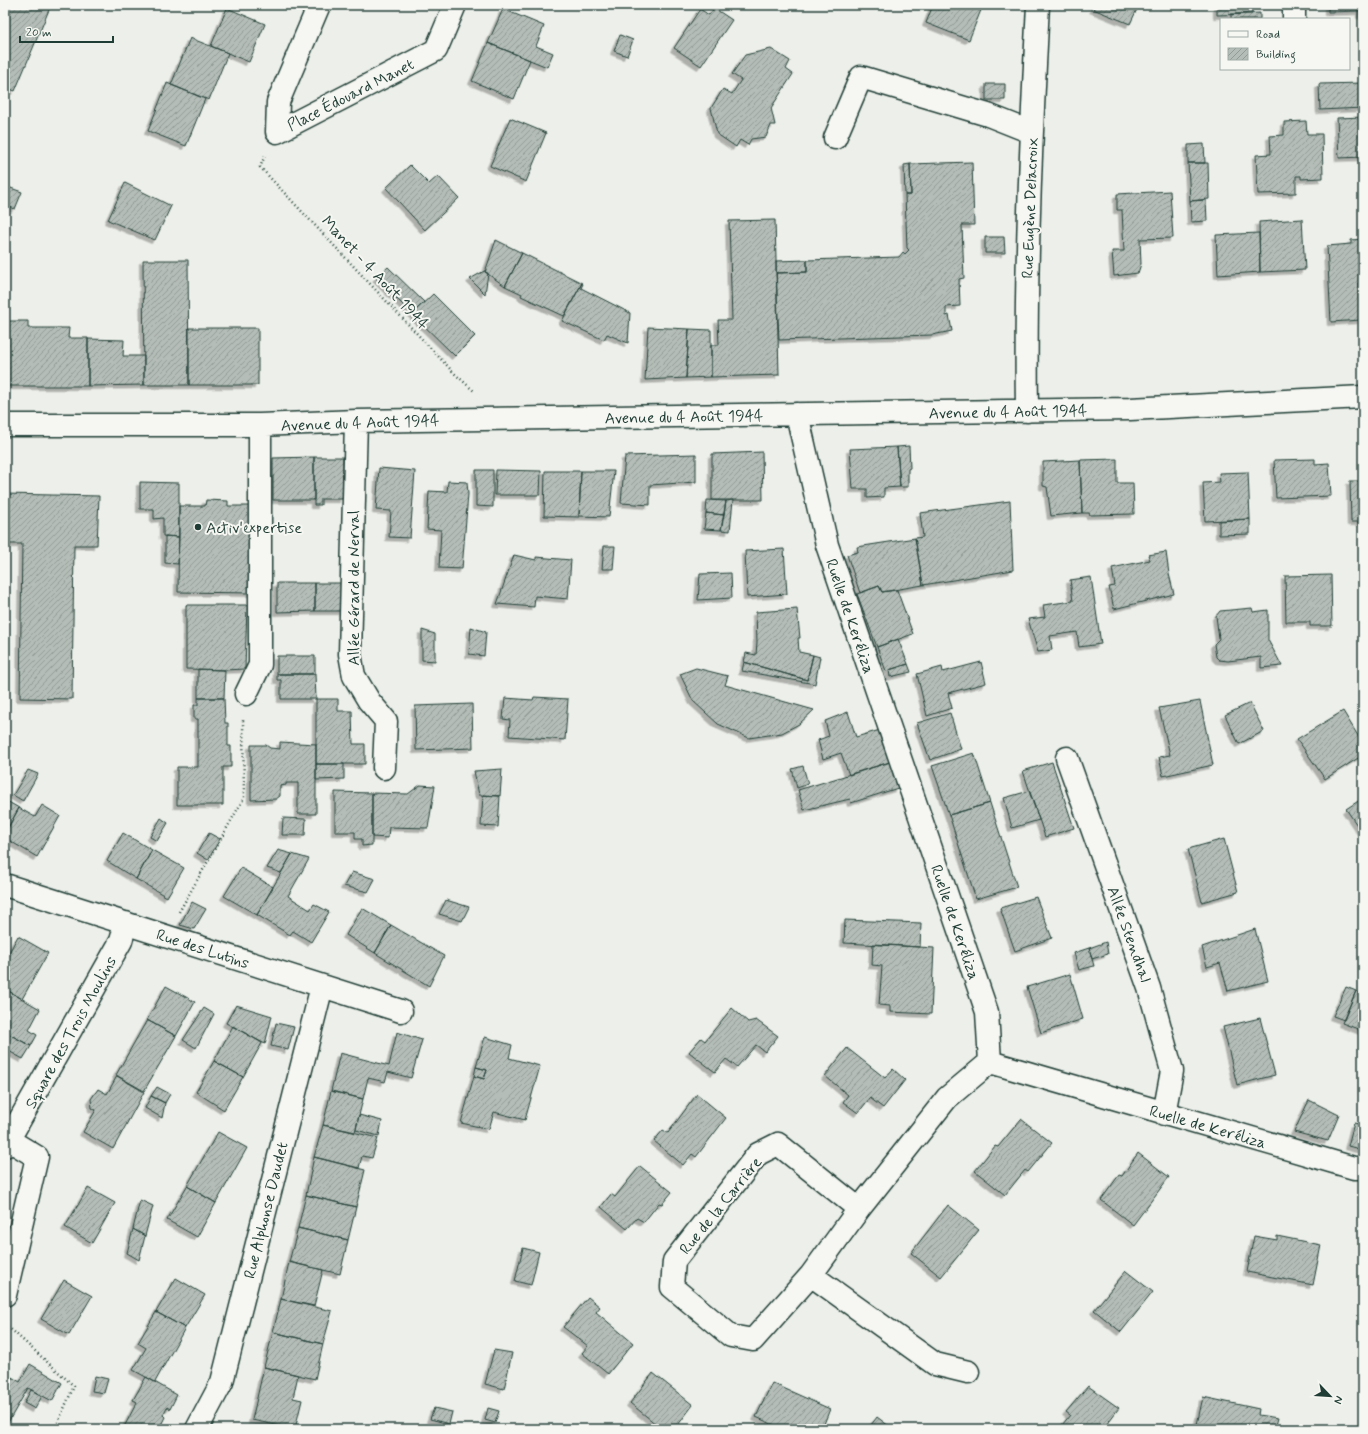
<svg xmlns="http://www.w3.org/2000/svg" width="1368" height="1434" viewBox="0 0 1368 1434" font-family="Mynerve,sans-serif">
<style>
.building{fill:url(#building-hatch);stroke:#1f3d34;filter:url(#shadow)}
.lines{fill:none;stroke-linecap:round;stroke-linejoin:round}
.minor-casing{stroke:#1f3d34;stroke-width:25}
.path{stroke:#1f3d34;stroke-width:2.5;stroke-dasharray:1 3;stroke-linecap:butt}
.minor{stroke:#f6f6f2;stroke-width:22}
.poi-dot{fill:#1f3d34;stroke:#f6f6f2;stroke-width:1.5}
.labels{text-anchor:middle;stroke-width:4;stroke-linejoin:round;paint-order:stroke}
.street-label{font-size:16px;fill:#1f3d34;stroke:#f6f6f2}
.poi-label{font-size:16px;fill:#1f3d34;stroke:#f6f6f2;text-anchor:start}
</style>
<defs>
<pattern id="building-hatch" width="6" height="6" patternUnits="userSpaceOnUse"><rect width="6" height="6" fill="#b4bdb8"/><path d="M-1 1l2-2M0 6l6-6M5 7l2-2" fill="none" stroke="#929b96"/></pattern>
<filter id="shadow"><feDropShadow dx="-3.5" dy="3.5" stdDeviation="0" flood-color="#0004"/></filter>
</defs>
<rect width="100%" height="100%" fill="#edefea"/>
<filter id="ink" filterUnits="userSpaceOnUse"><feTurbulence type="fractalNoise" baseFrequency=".025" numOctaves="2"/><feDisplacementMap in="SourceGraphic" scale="8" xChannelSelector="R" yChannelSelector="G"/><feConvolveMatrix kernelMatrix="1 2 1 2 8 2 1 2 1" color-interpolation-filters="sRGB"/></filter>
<g filter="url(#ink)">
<path class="building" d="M5,5H51L15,91L5,87Z
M933,5H983L969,40L926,23Z
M1095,5H1139L1130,24L1093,9Z
M1217,5H1252V14L1217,15Z
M1328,5H1363V15H1360V11L1328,12Z
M227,8L265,24L249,62L211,46Z
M714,8L732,20L701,66L674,48L700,9L709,15Z
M503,9L544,26L536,46L553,53L547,67L488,43Z
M1260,13V19H1231V14Z
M620,35L633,40L627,56L614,51Z
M190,38L228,53L209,100L171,85Z
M488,43L530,60L514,99L472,81Z
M771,49L790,61L786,69L793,74L771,108L775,125H771L766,137L751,139L748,145L740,140L736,147L717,134L711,108L723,89L732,94L741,80L732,74L745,55Z
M167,83L205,99L186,146L148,131Z
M1363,83V108L1320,110L1319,84Z
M986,84H1005V100H986Z
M1363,117V157L1339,158L1337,118Z
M510,118L546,133L526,182L490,166Z
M1306,121L1307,134H1322L1323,178L1301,179V176H1296V193L1258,194L1256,155L1271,154L1270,136L1284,135V122Z
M1204,144L1205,163H1188V145Z
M972,162L974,225H962L964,278L959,279L960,306L946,307V316L949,315L952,331L932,335L779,340L776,273L807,272V260L899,257L903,252L905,254L909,250L907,248L905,195H911L910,164Z
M1188,163H1208L1209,199L1190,201Z
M910,164L911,195H905L904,165Z
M410,165L429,184L438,176L459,198L425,230L386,188Z
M125,183L171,206L155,240L108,220Z
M5,186L22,192L15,209L5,205Z
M1170,191L1173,238L1140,239L1141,264L1138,273L1114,276L1112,251H1124L1122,210H1117V194Z
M1206,200L1207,221L1191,222L1190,201Z
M1302,219L1305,270L1260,272L1259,222Z
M775,220L779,375L711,377V345H719L718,320H732L729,221Z
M1259,233L1260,272L1218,275L1216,235Z
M985,237H1004L1005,253H985Z
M1363,239V283H1358L1361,320L1331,322L1327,246L1351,244V240Z
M496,240L522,253L505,286L485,272Z
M522,253L582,283L564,316L521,296L522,294L505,286Z
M143,260H188L189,385H144Z
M807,260V272L776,273V261Z
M388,267L424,302L412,314L376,278Z
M486,270L485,272L488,273L485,294L470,279Z
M582,283L583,284L581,288L630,313L628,343L607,334L604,340L562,321Z
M433,294L475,336L455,356L412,314Z
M5,321H28V328H69L68,338H88V386H5Z
M648,327L689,329L686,378L645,380Z
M189,328H258V385H189Z
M689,329L711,330V377L686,378Z
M88,339L124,340L123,356H144V385L88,386Z
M909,446L910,468L908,469V487H900L897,447Z
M897,447L900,487L884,488V497L867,498V489H853L850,449Z
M762,452L763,500H712V454Z
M696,454V482L650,485V505L621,503L625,456Z
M314,457V500H273V458Z
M314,457H343V499H321V505H314Z
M1117,459V483H1133L1134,514L1090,515L1089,513H1082L1080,460Z
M1315,459V464L1329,463L1331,496L1276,498L1274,460Z
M1080,460L1082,513L1051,516L1047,487L1043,486V462Z
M379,468L415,471L410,538L389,537L391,511L376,510Z
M476,470H493V507L476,506Z
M496,470L541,471L540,495H495Z
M545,471H581L579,517L544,516Z
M581,471H614L609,517L579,516Z
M1248,472L1250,519L1205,521L1203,483L1220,482L1219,473Z
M448,481L467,482L468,494L462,569L439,568L441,530L427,529L429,491L447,492Z
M1350,481H1363V522H1351Z
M140,482L179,483V537L163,536V518L154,519V509H140Z
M5,494L99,496L97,545H74L72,699L20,698L22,544H5Z
M206,500L228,501V506H255L253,593L178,592L179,506H205Z
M707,500L726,501L724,515L706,513Z
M733,500L730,531L721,530L726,501Z
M1010,501L1013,570L923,585L915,538L923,537L920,513Z
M706,513L724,515L721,530L704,529Z
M1250,519V534L1219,535V521Z
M165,536L179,537L178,564L165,563Z
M915,538L923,585L882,592L879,586L860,593L847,555L858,552L857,547Z
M604,546H615L613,569H602Z
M784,549L787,594L747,597L745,551Z
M1166,552L1169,574L1174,594L1114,609L1109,587L1115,586L1112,568L1150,560L1148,555Z
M514,555L536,560V557L571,560L568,599L535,596L534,607L497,604Z
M731,573L732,598L698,600L700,574Z
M1331,575L1332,626H1310V622H1286L1285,576Z
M1091,577L1101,644L1079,647L1077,632L1050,636L1052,650L1038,652L1028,619L1045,617L1043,605L1073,601L1070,580Z
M277,583H315V611L277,612Z
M315,583H342V611H315Z
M879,586L882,592L897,590L913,634L877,647L857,594Z
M186,605H247L245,669L225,670L186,669Z
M1252,608L1253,612L1268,610V640L1282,666L1261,668V657L1228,661L1219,660L1216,657L1214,644L1219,639L1216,616L1220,611Z
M797,609L800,638H798L799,652L813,655L807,680L744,662L746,653L756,655L757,642L756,612Z
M471,627L486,632L484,656L469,654Z
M422,630L435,634V661L422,660Z
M898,639L908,664L886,671L877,647Z
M813,655L820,657L815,684L742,671L744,662L807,680Z
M277,656H315V674H277Z
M981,662L986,683L948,693L952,708L927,716L917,674L942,667L943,672Z
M908,664L911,672L890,677L889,670Z
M696,668L728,676L725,685L814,710L799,724L782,733L749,738L718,724L693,701L680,674Z
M198,669L225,670L224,698H198Z
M277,674H315L316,699H281V680H277Z
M534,697L568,699L565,740L509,736L510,720L503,719L505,698L533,700Z
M198,698H224L225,723H228V746H231V767H223V805H177V767H198V719H194V705H198Z
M316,699H338V711H352L353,744H365V764H316Z
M1200,701L1213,765L1163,776L1159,757L1170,755L1159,708Z
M1250,703L1264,731L1239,744L1225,715Z
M472,704L473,748L416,750L415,706Z
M1343,711L1363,744V755L1325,779L1297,739Z
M848,712L856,737L880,730L890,762L849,775L841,753L823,759L818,740L829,736L825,721Z
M950,713L961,749L930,760L917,723Z
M280,742L316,744V814H298V783H286V785L280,786V796L276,799L251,800V745H266L270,748L280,749Z
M974,753L990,803L949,815L932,766Z
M890,762L898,788L851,803L850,799L804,810L798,790Z
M1052,762L1074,828L1045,837L1023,771Z
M316,764H344V779L316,780Z
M803,766L808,784L797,788L792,769Z
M502,769L500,796L479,795L474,771Z
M28,770L38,774L23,801L13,795Z
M420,785L435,786L428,828L389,827L388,838L372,837V793L408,794Z
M1029,791L1039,820L1012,828L1004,798Z
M335,792L372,793V845L362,846V839H355V832H335Z
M483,795L500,796L498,827L481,826Z
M1363,798V834L1346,809Z
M5,800L19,808L5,833Z
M990,803L1017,887L976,899L949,815Z
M42,805L60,816L37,857L5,838V833L19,808L35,817Z
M161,818L168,823L157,841L150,837Z
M283,818L306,819L305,835H282Z
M123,833L152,850L136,879L107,861Z
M209,833L220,839L208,860L197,853Z
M1224,839L1238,892L1202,902L1188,849Z
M152,850L184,868L167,897L136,879Z
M278,850L292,854L281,873L267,868Z
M292,854L309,859L288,896L310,910L314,904L329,912L311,942L293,931L290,935L257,915Z
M241,868L273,887L257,915L224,896Z
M352,872L375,879L368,892L344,886Z
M1036,897L1052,938L1015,951L1000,908Z
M446,900L469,907L462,921L439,914Z
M192,902L206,909L194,929L180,925Z
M362,908L391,925L375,953L346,935Z
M845,920L921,923L920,947L844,943Z
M391,925L444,956L429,986L375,953Z
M1255,929L1268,981L1228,991L1220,963L1207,967L1202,947Z
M18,936L48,953L22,999L5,989V960Z
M1106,942L1108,954L1092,959L1089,948Z
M873,944L934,948L931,1014L890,1012V1006L879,1005L882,966L872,965Z
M1089,948L1094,966L1079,970L1074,953Z
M1070,974L1083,1019L1041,1033L1027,987Z
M166,986L195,1002L176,1036L147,1020Z
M1346,987L1356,991L1344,1020L1333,1016Z
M5,989L40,1009L29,1030L37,1035L31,1046L5,1032Z
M1356,991L1363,995V1031L1342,1023Z
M236,1005L272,1016L265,1044L226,1023Z
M204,1008L214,1014L196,1048L183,1040Z
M732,1008L748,1022L756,1020L778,1036L765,1052L756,1045L737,1067L726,1059L715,1072L689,1052L701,1038L705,1041Z
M1260,1018L1275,1075L1237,1085L1223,1027Z
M147,1020L176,1036L144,1091L116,1075Z
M276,1023L294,1027L288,1050L271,1046Z
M233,1026L262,1043L243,1077L214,1061Z
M5,1032L31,1046L23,1059L5,1049Z
M397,1032L422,1040L411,1078L388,1072L385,1082L368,1078L363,1099L331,1091L340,1053L389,1066Z
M485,1037L512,1045L509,1058L540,1066L525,1120L494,1112L489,1129L461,1123L474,1076L484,1079L487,1070L476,1067Z
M847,1048L885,1078L893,1069L905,1080L883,1108L870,1098L858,1113L843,1102L848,1095L825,1076Z
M214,1061L243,1077L224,1110L196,1092Z
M476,1067L487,1070L484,1079L474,1076Z
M117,1076L144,1092L113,1149L83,1132L96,1110L92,1108L91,1099L98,1089L107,1094Z
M157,1087L170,1094L165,1103L151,1096Z
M331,1091L363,1099L355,1132L323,1125Z
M697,1094L726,1118L696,1157L692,1154L683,1165L654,1141L663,1130L668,1133Z
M151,1096L165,1103L162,1118L145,1108Z
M1309,1100L1339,1115L1328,1141L1294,1132Z
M359,1115L382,1121L379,1136L356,1130Z
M1021,1119L1052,1143L1028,1172L1025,1170L1005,1195L975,1171L995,1146L998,1147Z
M1354,1123L1363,1125V1150L1348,1146Z
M323,1125L378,1138L372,1158L362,1156L359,1168L314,1157Z
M218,1132L247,1148L216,1203L187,1186Z
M1138,1153L1169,1177L1133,1225L1101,1200L1119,1175L1122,1176Z
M314,1157L365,1170L356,1207L306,1195Z
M640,1166L672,1192L662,1204L659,1203L644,1222L637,1218L627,1229L601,1207L611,1194L615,1197Z
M187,1186L216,1203L197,1237L167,1220Z
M88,1188L115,1203L92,1243L65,1227Z
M306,1195L356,1207L348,1240L298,1228Z
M140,1200L153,1206L145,1236L133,1229Z
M948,1205L979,1230L941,1277L911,1253Z
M298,1228L348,1240L340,1274L289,1262Z
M133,1229L145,1236L139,1260L127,1253Z
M1254,1236L1277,1240V1236L1321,1245L1313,1285L1247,1272Z
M523,1248L539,1252L531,1285L515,1281Z
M289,1262L323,1270L314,1306L281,1299Z
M1126,1271L1153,1292L1121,1332L1094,1310Z
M176,1278L205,1295L185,1328L156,1312Z
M64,1280L92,1296L69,1335L41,1319Z
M588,1297L600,1307L596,1312L633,1343L608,1374L582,1353L588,1346L563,1327Z
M281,1299L332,1311L323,1344L273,1332Z
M156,1312L185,1328L155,1382L133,1370L146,1348L138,1343Z
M273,1332L323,1344L315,1379L264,1367Z
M494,1350L512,1353L504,1389L485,1384Z
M30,1364L62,1383L52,1401L28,1388L6,1426L5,1373L20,1382Z
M264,1367L298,1375L293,1398L302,1400L295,1429L252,1420Z
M653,1373L693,1405L675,1429H662L630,1403Z
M95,1376L108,1379L104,1393L92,1391Z
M146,1377L177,1395L170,1409L167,1407L163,1415L165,1417L159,1429H123L137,1402L133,1400Z
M772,1383L830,1409L822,1429H783L756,1417Z
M1088,1386L1119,1408L1103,1429H1059L1070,1415L1066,1412Z
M31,1390L42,1396L35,1409L24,1403Z
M1203,1397L1259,1409L1258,1415L1278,1418L1275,1429H1196Z
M434,1408L452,1412L449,1424L430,1419Z
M488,1408L499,1411L495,1423L485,1420Z
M877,1417L893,1429H868Z"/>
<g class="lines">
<defs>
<path id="minor" d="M319,5L278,102L277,132L436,50L455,5
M1294,19V5
M835,138L861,77L988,115L1031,132
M1027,411C1025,275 1031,140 1038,5
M797,414L827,545L987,1012L990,1062
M356,421L350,654L354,676L369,701L386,721L384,768
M5,425H260L356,421L1130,409L1363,397
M246,694L260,665V425
M1067,758L1149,988L1172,1071L1164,1114
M5,885L401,1011
M990,1062L1354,1168H1363
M778,1144L859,1209L811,1275L753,1340L731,1336L672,1287L674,1261L758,1154Z
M5,1146L121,941L126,923
M859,1209L947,1098L990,1062
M811,1275L935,1364L968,1372
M5,1295L37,1157L9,1140
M197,1429L222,1382L322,986"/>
</defs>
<use href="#minor" class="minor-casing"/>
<path class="path" d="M265,156L260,167L454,373L475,392
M179,912L244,798L243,720
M5,1324L74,1386L55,1429"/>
<use href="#minor" class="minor"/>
</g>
</g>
<circle class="poi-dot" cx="198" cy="527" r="4"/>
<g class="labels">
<g class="street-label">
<text transform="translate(350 94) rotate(-27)" y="6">Place Édouard Manet</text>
<text transform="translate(1029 208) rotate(-88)" y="6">Rue Eugène Delacroix</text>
<text transform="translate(376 272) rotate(47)" y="6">Manet - 4 Août 1944</text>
<text transform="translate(1008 411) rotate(-1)" y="6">Avenue du 4 Août 1944</text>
<text transform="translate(684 416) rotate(-1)" y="6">Avenue du 4 Août 1944</text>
<text transform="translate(360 422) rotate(-2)" y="6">Avenue du 4 Août 1944</text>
<text transform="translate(353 588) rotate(-90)" y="6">Allée Gérard de Nerval</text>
<text transform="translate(851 616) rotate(71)" y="6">Ruelle de Keréliza</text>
<text transform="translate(956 922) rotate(71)" y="6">Ruelle de Keréliza</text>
<text transform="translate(1130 934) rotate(70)" y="6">Allée Stendhal</text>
<text transform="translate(203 948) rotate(18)" y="6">Rue des Lutins</text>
<text transform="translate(70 1032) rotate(-61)" y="6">Square des Trois Moulins</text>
<text transform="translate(1208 1126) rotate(16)" y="6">Ruelle de Keréliza</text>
<text transform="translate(720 1205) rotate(-51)" y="6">Rue de la Carrière</text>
<text transform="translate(265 1210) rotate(-76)" y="6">Rue Alphonse Daudet</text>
</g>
<g class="poi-label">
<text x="206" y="533">Activ'expertise</text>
</g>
</g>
<rect width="1368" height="1434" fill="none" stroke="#f6f6f2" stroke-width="20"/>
<rect x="10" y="10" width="1348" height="1414" fill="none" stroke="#1f3d34" stroke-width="1.5" filter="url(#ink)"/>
<rect x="1220" y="18" width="130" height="52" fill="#f6f6f2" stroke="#a0aca6"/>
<rect x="1228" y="31" width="20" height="6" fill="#f6f6f2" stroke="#a0aca6"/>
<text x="1256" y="38" font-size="12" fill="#1f3d34">Road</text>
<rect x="1228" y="48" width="20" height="12" fill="url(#building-hatch)" stroke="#a0aca6"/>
<text x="1256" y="58" font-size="12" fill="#1f3d34">Building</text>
<g transform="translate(1330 1396) rotate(115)" stroke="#f6f6f2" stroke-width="3" paint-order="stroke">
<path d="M0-3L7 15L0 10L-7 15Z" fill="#1f3d34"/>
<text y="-6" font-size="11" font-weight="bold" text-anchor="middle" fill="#1f3d34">N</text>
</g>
<path d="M20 36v6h93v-6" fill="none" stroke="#1f3d34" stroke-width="2"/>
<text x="26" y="36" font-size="12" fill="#1f3d34" stroke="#f6f6f2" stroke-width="3" paint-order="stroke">20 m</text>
</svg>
